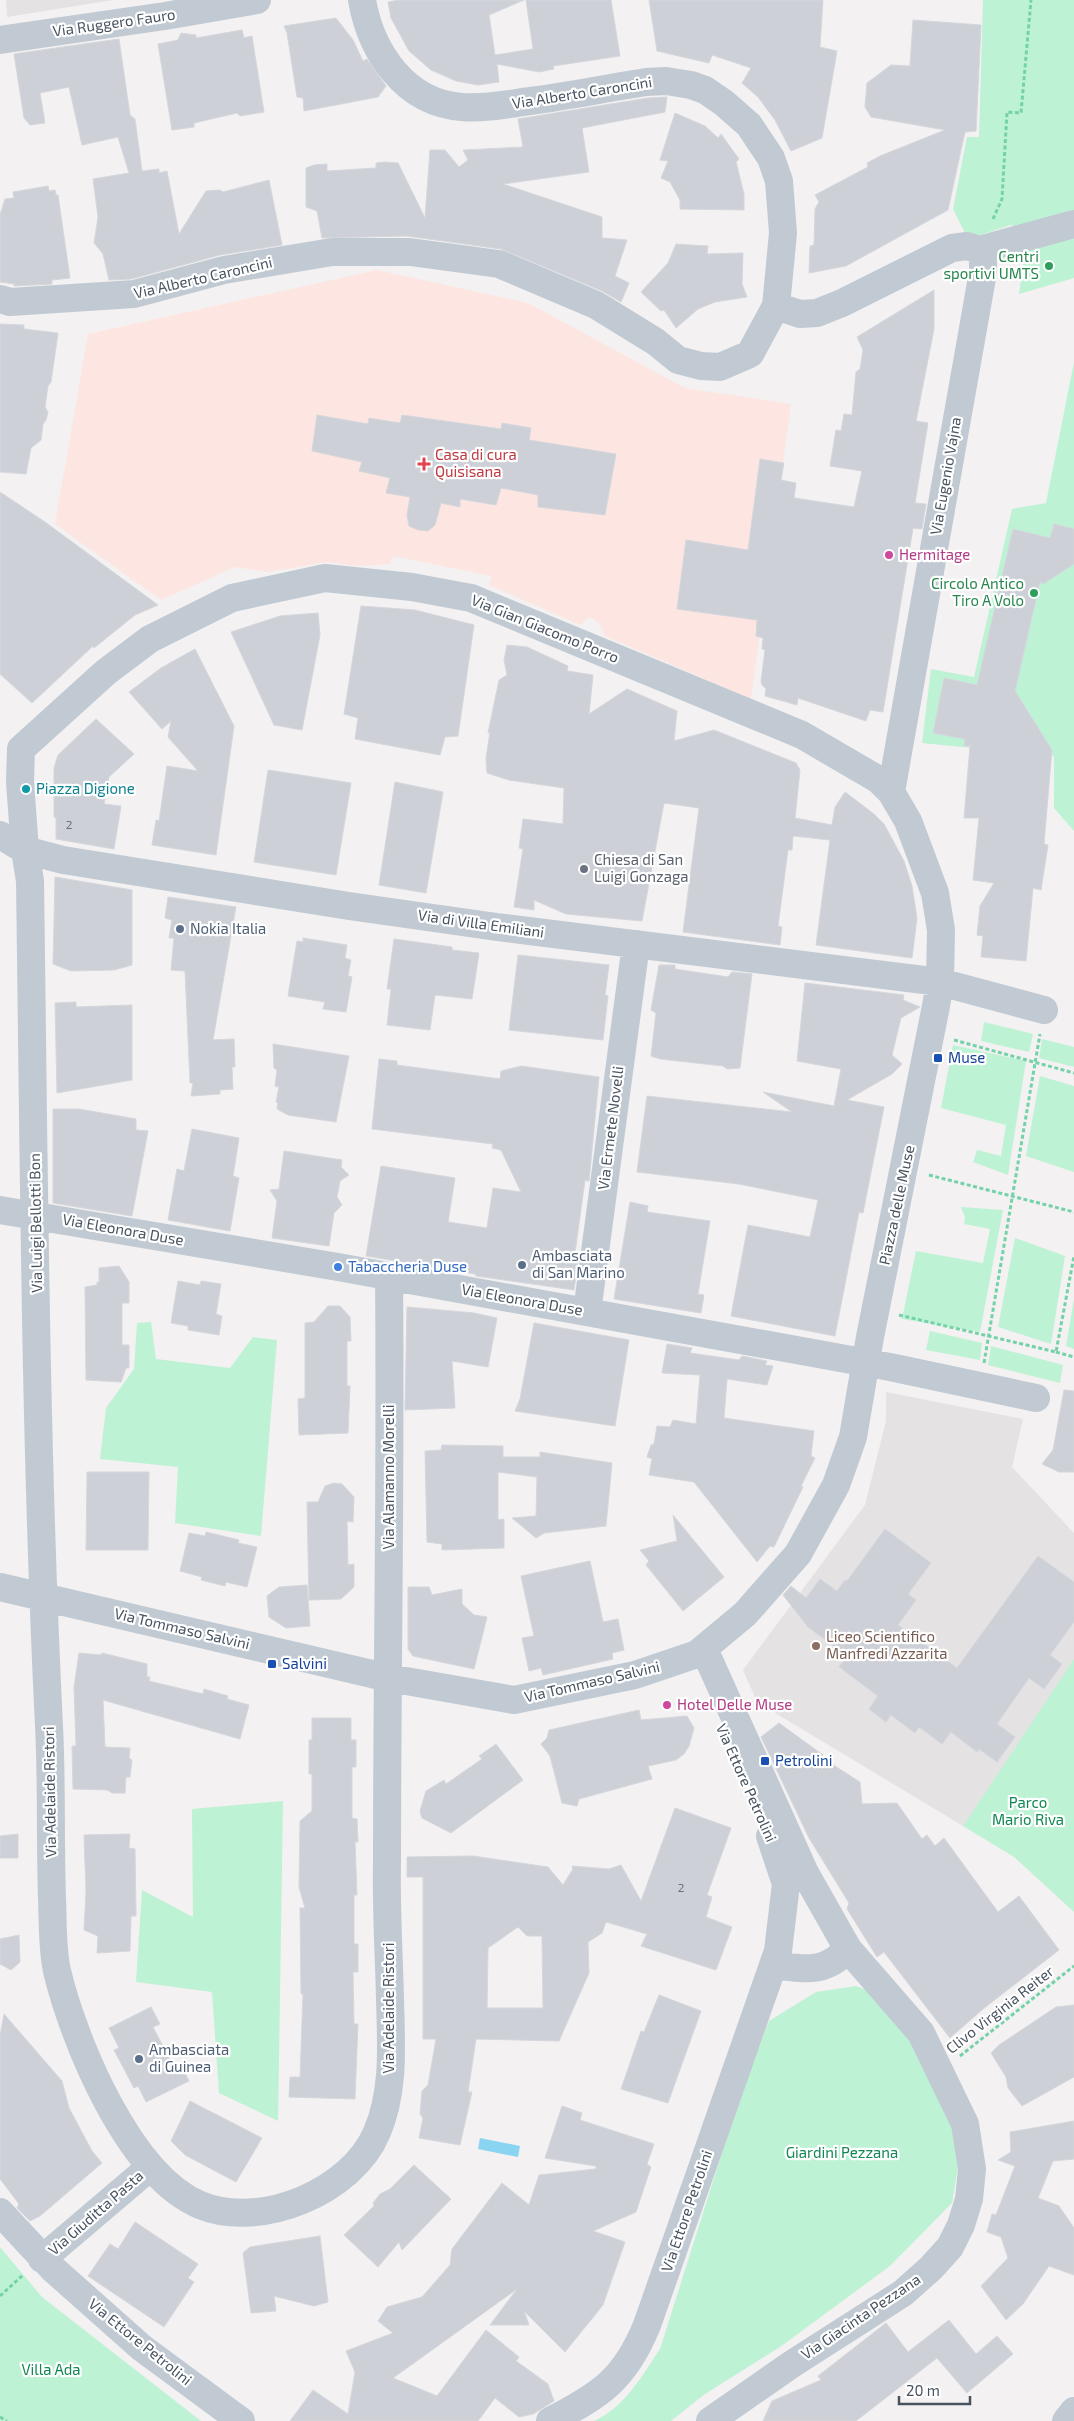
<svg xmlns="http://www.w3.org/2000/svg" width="1074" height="2421" viewBox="0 0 1074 2421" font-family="'Exo 2',sans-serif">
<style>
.education{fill:#e4e2e3}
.medical{fill:#fde6e2}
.green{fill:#bef2d5}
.water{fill:#89d5f1}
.building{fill:#cdd0d6;stroke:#d5d7dd;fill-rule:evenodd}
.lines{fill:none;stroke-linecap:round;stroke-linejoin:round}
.path{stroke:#74d2a9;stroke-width:3;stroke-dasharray:4 2.5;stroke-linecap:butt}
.minor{stroke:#c1cad3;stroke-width:28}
.leisure-dot{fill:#2e9e5b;stroke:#fff;stroke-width:2}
.health-dot{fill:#e0444e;stroke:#fff;stroke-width:2}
.hotel-dot{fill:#d1479c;stroke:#fff;stroke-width:2}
.culture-dot{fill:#0f9aa8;stroke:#fff;stroke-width:2}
.worship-dot{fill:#6b7280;stroke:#fff;stroke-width:2}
.service-dot{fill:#5c6f8a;stroke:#fff;stroke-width:2}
.transit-dot{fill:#1a4fb4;stroke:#fff;stroke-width:2}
.shop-dot{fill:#3f7fe0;stroke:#fff;stroke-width:2}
.education-dot{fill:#8d6e63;stroke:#fff;stroke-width:2}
.labels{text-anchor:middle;stroke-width:4.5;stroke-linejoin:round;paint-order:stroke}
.number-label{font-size:12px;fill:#69727e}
.street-label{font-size:15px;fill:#485360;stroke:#fff}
.leisure-label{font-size:15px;fill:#27864d;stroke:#fff;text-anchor:end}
.health-label{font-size:15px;fill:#be3a42;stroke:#fff;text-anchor:start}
.hotel-label{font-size:15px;fill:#b23c85;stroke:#fff;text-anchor:start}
.culture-label{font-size:15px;fill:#0d838f;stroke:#fff;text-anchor:start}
.worship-label{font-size:15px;fill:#5b616d;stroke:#fff;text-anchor:start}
.service-label{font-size:15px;fill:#4e5e75;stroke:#fff;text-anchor:start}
.transit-label{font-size:15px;fill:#164399;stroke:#fff;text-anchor:start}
.shop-label{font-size:15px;fill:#366cbe;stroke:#fff;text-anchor:start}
.education-label{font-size:15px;fill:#785e54;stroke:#fff;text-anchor:start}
.park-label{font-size:15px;fill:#128754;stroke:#fff}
</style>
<rect width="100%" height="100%" fill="#f3f1f1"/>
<path class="education" d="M6,0H113L7,17Z
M886,1392L1023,1419L1012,1467L1074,1533V1659L963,1826L757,1702L743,1670L865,1505L886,1421Z"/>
<path class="medical" d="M377,270L528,303L685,388L791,404L751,699L605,636L600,624L590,617L580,625L489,585L491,576L393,556L390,564L357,566L326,562L268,572L235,567L161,600L55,524L88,334Z"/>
<path class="green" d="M983,0H1074V278L1019,294L1028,230L1011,225L968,239L953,209L967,137H979Z
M1074,362V831L1054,808V756L922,743L931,669L974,677L1012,509L1046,503Z
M984,1022L1033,1034L1029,1052L981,1041Z
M1042,1039L1074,1047V1067L1039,1058Z
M953,1045L1026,1061L1008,1175L973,1162L977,1150L1001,1156L1006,1125L941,1108Z
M1040,1076L1074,1086V1172L1026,1156Z
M961,1207L1003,1210L980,1332L902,1319L916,1251L983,1263L990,1229L964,1224L965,1217Z
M1015,1238L1065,1256L1051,1344L998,1327Z
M1074,1299V1349L1066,1346Z
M151,1322L156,1359L230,1368L253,1337L277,1340L261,1536L175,1523L178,1467L100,1459L106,1408L134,1369L137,1323Z
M930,1331L982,1343L980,1360L926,1350Z
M991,1346L1063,1365L1060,1383L988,1365Z
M1074,1659V1912L1014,1857L963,1826Z
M283,1801L278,2121L219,2093L212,1992L136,1982L142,1890L193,1917L192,1809Z
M856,1986L885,1997L949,2110L960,2154L952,2203L890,2266L780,2347L705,2394L671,2421H594C624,2408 642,2376 660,2349L739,2099L769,2021L816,1992Z
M0,2247L42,2297L201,2421H0Z"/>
<path class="water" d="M480,2138L520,2146L518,2157L478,2149Z"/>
<path class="building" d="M399,0H524L489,15L495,55L533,49L526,0H611L620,56L553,66L554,69L539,72L497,64L499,82L478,85L456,81L431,70L409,51L391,18L388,2Z
M649,0H823L820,47L837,51L822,138L791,151L775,120L758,97L742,83L751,68L712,55L709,63L657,51Z
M336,18L353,40L363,61L367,59L386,86L378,97L304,111L303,98L297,97L287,33L284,26Z
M913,20L981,25L976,131L965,132L948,210L846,266L809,273L810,246L814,245L815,209L819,202L815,195L868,167L867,163L880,156L945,130L871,117L865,107L867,83L891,65L910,66Z
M242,30L244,38L252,36L264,112L240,116L237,113L194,123V127L172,130L158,44L178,40L181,33L196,35V38Z
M119,39L130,115L135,119L142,171L159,169V173L167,171L179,234L206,191L220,190L223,192L269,180L282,245L220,255L131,279L109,280L103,254L94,243L98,217L93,179L129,173L118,137L82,145L69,87L40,93L45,123L30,125L24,118L14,54Z
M667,97L665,112L582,128L589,172L503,184L602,217V238L627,240L615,276L629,283L621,302L602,291L501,249L407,236L322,238L317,211L306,207V168L314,165L327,164V171L376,168V163L385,162L398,163L425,218L430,150H445L459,167L468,160L463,150L523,147L518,119L648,98Z
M675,113L705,126L718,138L721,134L739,159L736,162L744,194V210L680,209V200L670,182L661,178L668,161L660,160Z
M48,186L49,191L55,190L56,195H58L70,278L52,280V284L14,286V284L0,282V215L5,199L14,198L13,192Z
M676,244L708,246L707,254L743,253L742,284L747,297L715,302L698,309L676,328L664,310L661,311L641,292L668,263Z
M934,290V329L916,421L928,423L915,503L926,504L922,529L913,528L883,712L870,710L866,721L798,698L797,705L765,696L766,689L762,685L761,681L765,650L762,649L763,638L756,636L757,620L677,609L686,540L748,550L760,459L784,463L781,480L796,483L794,498L854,507L862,471L830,466L836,430L841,431L844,414L852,415L856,372L860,369L863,350L857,337Z
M0,324L24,325V329L58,333L51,382L48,386L45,407L48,412L46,420L43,424L41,440L31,448L26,474L0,472Z
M317,415L368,424L369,418L400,423L402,415L501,429L502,423L531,428L529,440L616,454L605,515L538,507V495L501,488L496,505L460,499V507L441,503L435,525L428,531L418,530L409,526L407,515L410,497L386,493L390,478L359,471L362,462L312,451Z
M0,492L45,522L158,605L135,615L94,648L93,646L32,703L0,674Z
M1054,524L1074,529V564L1043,584L1040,582L1015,691L1052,750L1044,844L1048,845L1041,890L1033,888L1026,961L981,957L983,936L977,935L980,906L994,883L973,880L979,818H964L970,746H964L965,739L933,733L944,678L977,685L1013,529L1050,538Z
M361,606L415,610L474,625L458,736L445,737L440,755L355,739L358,718L344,714Z
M318,613L320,635L302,730L274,725L231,632L280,616Z
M507,645L527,647L568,666L567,671L593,675L589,714L627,689L677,711L674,741L714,730L796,763L800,770L795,818L832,825L835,807L845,792L874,814L884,824L904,861L912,886L917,918L912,958L816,945L830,840L793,836L792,850H788L778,926L782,927L780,945L683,932L699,808L664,803L642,921L566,914L534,900V910L514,907L523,849L519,848L523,819L563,824L564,788L509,780L487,773L486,758L490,732L488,733L499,680L507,675L504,660Z
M195,649L234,726L216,855L152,845L156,820L159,821L167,766L198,771L168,737L171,721L162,729L129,692L161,668Z
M96,719L134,754L109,777L104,804L121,806L114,849L56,839V818L54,817V768L58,755Z
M268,770L351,783L336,875L254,862Z
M395,782L443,792L426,893L379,885Z
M55,877L132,890V965L114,970L71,971L53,964Z
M168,897L236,907L213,1040L234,1039L235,1067H232L233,1089L220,1090V1094L191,1096L193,1083H190L185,971L171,970L174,938H169L172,920L165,918Z
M303,938L347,945L345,958L351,960L348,976L352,977L346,1012L323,1009L325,1002L288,996L297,941L303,942Z
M394,939L452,947V950L479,953L472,999L435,995L430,1030L387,1025L391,989H387Z
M518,955L609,965L605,995L608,996L603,1040L509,1030Z
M659,965H675V969L728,977L732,972L752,974L740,1068L727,1069L723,1066L660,1059L651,1056L656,1013L651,1010Z
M805,983L904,995L903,1000L920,1007L901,1018L892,1055L902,1064L892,1074L847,1100L884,1107L863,1213L859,1212L835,1336L731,1316L748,1225L810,1237L818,1200L739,1184L637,1172L647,1096L792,1112L763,1092L834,1106L841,1069L797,1061Z
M76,1002V1007L132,1005V1080L57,1093L55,1003Z
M273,1044L349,1056L336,1122L288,1115L277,1109L278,1103L276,1102L279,1087L275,1086L277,1070L274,1068Z
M379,1059L397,1061V1065L500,1079L501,1071L521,1066L599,1077L589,1181L585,1180L575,1253H579L574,1290L476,1276L475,1274L366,1256L381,1166L455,1178L448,1222L487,1228L493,1188L521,1192L501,1150L492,1148L493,1144L372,1129Z
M53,1109H79L136,1119V1130L148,1131L132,1216L53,1203Z
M192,1129L239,1138L233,1176L239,1178L230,1231L168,1220L177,1169L184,1171Z
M284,1151L342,1160L341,1167L349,1175L340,1181L337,1197L342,1205L334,1213L329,1246L272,1238L277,1201L270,1190L279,1189Z
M630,1202L648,1206L647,1212L710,1221L698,1294L704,1295L701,1313L614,1299Z
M119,1266L129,1282V1303H122V1345H129V1368H126L121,1382L86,1380L85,1287L97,1285V1282H99V1268Z
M178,1281L200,1285L201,1281L221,1284L216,1314L222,1316L219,1335L188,1330V1326L171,1323Z
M328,1306H340L350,1317L351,1341H347V1386H350L348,1433L299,1435L298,1399L305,1398V1323L314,1322Z
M407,1307L474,1313L497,1318L488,1367L452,1361L455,1408L405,1410Z
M534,1323L629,1340L615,1426L515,1411L520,1399Z
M667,1344L692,1348L690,1353L739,1360L742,1356L767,1361L765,1365L773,1366L767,1385L727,1379L724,1418L814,1431L811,1456L815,1458L801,1486L803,1487L774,1547L770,1546L757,1562L694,1482L649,1475L652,1459L647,1457L651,1445L654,1444L657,1426L670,1427L673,1420L696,1424L700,1375L662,1373Z
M1064,1390L1074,1391V1472H1059L1042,1464L1053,1450Z
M442,1445L503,1446V1457H540V1452L612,1463L606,1526L544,1533L536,1538L512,1518L536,1516L537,1477L498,1472V1520L504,1519V1548L442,1550V1544L427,1542L425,1451L441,1450Z
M87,1472H149L148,1550H86Z
M334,1483L342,1484L354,1497L353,1522L347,1521L348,1565L354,1564V1587L341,1599L309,1600L307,1502H318L325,1486Z
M673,1515L724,1577L683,1611L646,1565L649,1561L640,1550L677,1541Z
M885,1529L931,1563L908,1594L916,1600L898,1625L957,1668L1038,1556L1074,1582V1622L1050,1655L1062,1664L1044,1689L1029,1678L997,1724L1015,1737L997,1762L979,1749L977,1752L951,1732L942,1744L919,1727L915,1733L891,1715L886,1722L869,1709L878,1696L839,1667L847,1656L808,1627L783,1595L791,1586L806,1598L820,1579L837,1591L845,1580L847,1581Z
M206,1532L239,1540L238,1543L257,1547L247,1587L226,1582L225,1586L201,1580L202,1577L180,1571L189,1533L205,1536Z
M590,1561L603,1622L618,1619L624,1650L612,1653L613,1659L543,1675L541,1668L529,1671L522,1638L534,1636L521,1576Z
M307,1585L310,1626L286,1628L269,1617L267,1596L279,1587Z
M408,1587H429L432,1595L462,1589V1604L474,1615L487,1617L474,1669L413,1656L408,1649Z
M79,1653L101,1655L102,1653L147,1664V1677H150L149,1681L203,1694L204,1689L228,1696L227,1699L249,1705L240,1739L103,1700L105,1747L130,1748L129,1758L132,1760L130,1777H126L125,1793H112L107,1790L73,1789L72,1746H76L74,1687Z
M639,1710L641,1720L687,1716L694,1728L689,1746L684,1754L676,1760L648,1766L652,1779L579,1799L577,1806L562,1803L550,1756L541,1744L547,1738L549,1730Z
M312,1718H351V1740H356V1767H352V1818L357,1819L358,1842H355L357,1895H354V1944H358V1972H353L354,2024H358L355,2099L289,2097L290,2077H300L303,1994H301L300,1908H305L299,1887L300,1821L312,1811V1774H309V1740H312Z
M779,1723L823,1755L821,1757L860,1782L862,1804L897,1803L922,1839L927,1835L935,1846L944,1838L998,1912L1019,1896L1059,1950L983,2009L950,2038L884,1952L877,1957L847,1909L849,1903L809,1838L761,1737Z
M496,1744L523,1780L451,1833L422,1818L420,1811L426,1791L444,1780L446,1784L482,1759L479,1756Z
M675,1808L731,1828L707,1895L712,1897L706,1917L732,1927L716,1970L641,1946L647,1934L606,1922L602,1933L588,1942L589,1973L559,2041L476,2039L468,2092H472L460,2145L419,2138L423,2118L420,2114L422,2091L428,2085L436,2039H423V1877H407V1857L473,1856L548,1867L563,1885L573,1869L572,1866L609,1869L621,1865L641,1901ZM518,1927L527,1936H542L543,2008H487L488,1948Z
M18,1834V1858H0V1836Z
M130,1834L129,1848L135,1849L136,1916H131L130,1951L97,1953L98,1936L84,1930L86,1891L84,1835Z
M19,1935L20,1962L11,1970L0,1964V1939Z
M659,1995L701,2011L668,2103L621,2089L641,2031L644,2032Z
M1074,2005V2077L1022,2106L1008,2088L1006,2077L991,2053L999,2045L1056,2007Z
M151,2007L160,2024L153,2027L174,2067L180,2064L189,2081L146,2102L138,2086L134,2088L114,2050L119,2048L109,2028Z
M4,2014L62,2081L69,2108L92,2151L102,2163L40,2216L30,2221L17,2208L19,2204L0,2179V2036Z
M190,2101L262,2138L236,2182L185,2155L171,2141Z
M562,2106L582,2113L580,2120L654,2144L647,2164L651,2167L636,2212L593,2231L625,2242L603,2305L565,2352L524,2311L529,2325H490L517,2289L393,2378L437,2396L486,2330L519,2357L516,2361L548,2384L554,2401L533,2414L519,2417L495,2398L478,2421H290L313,2390L348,2414L355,2372L346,2351L393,2333L378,2321L387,2307L422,2297L450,2265L452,2249L502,2183L529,2205L539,2175L596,2169V2166L545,2158Z
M1074,2121V2159L1053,2161L1038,2198L1059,2206L1074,2228V2275L1049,2266L1023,2304L1006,2320L981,2286L1008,2258L1001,2237L987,2232L992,2214L996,2215L1015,2166L998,2160L1011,2152L1010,2132Z
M414,2165L451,2199L402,2250L399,2242L378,2267L344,2235L374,2206L373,2203L380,2194L390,2189Z
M135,2222L198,2264L188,2278L194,2282L164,2327L88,2276L110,2244L118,2249Z
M320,2236L328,2302L314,2306L274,2296L276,2311L251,2313L243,2253L250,2247Z
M949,2320L976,2354L997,2336L1013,2354L967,2393L937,2358L856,2421H763L772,2401L821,2380L818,2376L886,2323L908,2352Z"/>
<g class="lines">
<path class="path" d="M993,219L1002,199L1007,112L1021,113L1031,0
M954,1040L1074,1073
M929,1175L1074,1212
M899,1315L1056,1352L1074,1256
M1056,1352L1074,1357
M984,1363L1040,1034
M960,2056L1074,1966
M0,2296L23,2275
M0,2417L7,2421"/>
<path class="minor" d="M0,40L165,16L257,0
M979,250L1074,224
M0,299L10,302L134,294L224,270L332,252H410L499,264L596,305L656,342L678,360L701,366L720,367L750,354L776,306L783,233L779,181L771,158L749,125L724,103L705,90L691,85L666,81L646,82C607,88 569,96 530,101C508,104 485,109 462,107C405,103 371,52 362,0
M776,306L800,314L817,313L842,303L952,248L967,246L979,250
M891,792L983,272V260L979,250
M0,835L25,850L20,782L21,749
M0,1210L338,1267L890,1367L1036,1398
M389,1276C391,1472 387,1668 387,1864C386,1909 389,1954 390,1999C391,2043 395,2090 377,2132C352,2192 260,2230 200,2205C129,2175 74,2042 57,1971C52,1948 53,1922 52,1898C50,1841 52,1783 49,1726C35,1445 34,1163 30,881L25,850L63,860L349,906L497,927L940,982L1044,1010
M587,1312L636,944
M0,1587L389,1678L514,1700L635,1675L697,1654L745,1614L798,1554L836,1485L853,1437L870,1337L936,1006L940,982L941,930L935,893L908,821L891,792L879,780L802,735L471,598L412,587L325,578L232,598L150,639L106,672L21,749
M704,1649L805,1873L848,1949L921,2033L965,2124L972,2169L969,2199L961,2225L950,2247L931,2268L903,2293L792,2364L710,2421
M774,1965C806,1969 824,1974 848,1949
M0,2212L53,2269L142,2348L241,2421
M42,2259L149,2168
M550,2421C601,2395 625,2379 647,2325L778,1951L786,1884L770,1836
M1066,2421L1074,2411"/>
</g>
<g class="leisure-dot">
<circle cx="1049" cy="266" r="5"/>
<circle cx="1034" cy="593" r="5"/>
</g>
<path class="health-dot" d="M421.5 456.5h5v5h5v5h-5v5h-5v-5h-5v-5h5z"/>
<g class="hotel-dot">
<circle cx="889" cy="555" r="5"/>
<circle cx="667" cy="1705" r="5"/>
</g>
<circle class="culture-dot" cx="26" cy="789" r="5"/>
<circle class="worship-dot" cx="584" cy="869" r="5"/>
<g class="service-dot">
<circle cx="180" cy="929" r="5"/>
<circle cx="522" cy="1265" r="5"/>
<circle cx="139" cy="2059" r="5"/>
</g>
<g class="transit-dot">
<rect x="933" y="1053" width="10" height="10" rx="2.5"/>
<rect x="267" y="1659" width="10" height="10" rx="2.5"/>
<rect x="760" y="1756" width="10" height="10" rx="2.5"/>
</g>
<circle class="shop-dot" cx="338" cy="1267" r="5"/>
<circle class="education-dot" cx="816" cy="1646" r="5"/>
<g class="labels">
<g class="number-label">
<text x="69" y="829">2</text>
<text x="681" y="1892">2</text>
</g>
<g class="street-label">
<text transform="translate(114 23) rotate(-8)" y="5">Via Ruggero Fauro</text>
<text transform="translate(582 93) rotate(-9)" y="5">Via Alberto Caroncini</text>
<text transform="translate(203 278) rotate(-13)" y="5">Via Alberto Caroncini</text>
<text transform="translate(946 476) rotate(-80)" y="5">Via Eugenio Vajna</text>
<text transform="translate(545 629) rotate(22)" y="5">Via Gian Giacomo Porro</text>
<text transform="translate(481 924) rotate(8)" y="5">Via di Villa Emiliani</text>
<text transform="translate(611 1128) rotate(-83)" y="5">Via Ermete Novelli</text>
<text transform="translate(897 1205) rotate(-78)" y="5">Piazza delle Muse</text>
<text transform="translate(36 1223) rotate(-91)" y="5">Via Luigi Bellotti Bon</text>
<text transform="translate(123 1230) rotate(10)" y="5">Via Eleonora Duse</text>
<text transform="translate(522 1300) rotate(10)" y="5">Via Eleonora Duse</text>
<text transform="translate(389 1477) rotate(-90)" y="5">Via Alamanno Morelli</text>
<text transform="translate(182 1629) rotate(13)" y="5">Via Tommaso Salvini</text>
<text transform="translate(592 1682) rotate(-13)" y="5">Via Tommaso Salvini</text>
<text transform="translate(746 1783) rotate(66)" y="5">Via Ettore Petrolini</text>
<text transform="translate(50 1792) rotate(-91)" y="5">Via Adelaide Ristori</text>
<text transform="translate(389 2008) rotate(-90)" y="5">Via Adelaide Ristori</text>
<text transform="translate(1000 2010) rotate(-38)" y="5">Clivo Virginia Reiter</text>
<text transform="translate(687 2211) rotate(-71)" y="5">Via Ettore Petrolini</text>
<text transform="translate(96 2213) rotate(-41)" y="5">Via Giuditta Pasta</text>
<text transform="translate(861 2317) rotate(-34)" y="5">Via Giacinta Pezzana</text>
<text transform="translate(140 2342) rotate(39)" y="5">Via Ettore Petrolini</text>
</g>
<g class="leisure-label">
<text x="1039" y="262">Centri<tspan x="1039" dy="17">sportivi UMTS</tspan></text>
<text x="1024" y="589">Circolo Antico<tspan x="1024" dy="17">Tiro A Volo</tspan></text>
</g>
<g class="health-label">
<text x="435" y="460">Casa di cura<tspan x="435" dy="17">Quisisana</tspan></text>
</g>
<g class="hotel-label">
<text x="899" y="560">Hermitage</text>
<text x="677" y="1710">Hotel Delle Muse</text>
</g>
<g class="culture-label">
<text x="36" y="794">Piazza Digione</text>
</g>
<g class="worship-label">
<text x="594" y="865">Chiesa di San<tspan x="594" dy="17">Luigi Gonzaga</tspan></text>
</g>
<g class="service-label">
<text x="190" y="934">Nokia Italia</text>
<text x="532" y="1261">Ambasciata<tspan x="532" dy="17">di San Marino</tspan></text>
<text x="149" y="2055">Ambasciata<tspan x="149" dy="17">di Guinea</tspan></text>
</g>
<g class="transit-label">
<text x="948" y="1063">Muse</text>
<text x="282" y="1669">Salvini</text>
<text x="775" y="1766">Petrolini</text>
</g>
<g class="shop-label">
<text x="348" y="1272">Tabaccheria Duse</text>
</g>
<g class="education-label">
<text x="826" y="1642">Liceo Scientifico<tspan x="826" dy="17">Manfredi Azzarita</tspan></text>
</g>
<g class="park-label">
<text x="1028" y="1808">Parco<tspan x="1028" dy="17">Mario Riva</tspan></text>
<text x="842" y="2158">Giardini Pezzana</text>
<text x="51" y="2375">Villa Ada</text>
</g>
</g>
<path d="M899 2396v8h71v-8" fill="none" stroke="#485360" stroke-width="2.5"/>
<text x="906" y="2396" font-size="15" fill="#485360" stroke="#ffffff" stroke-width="4" paint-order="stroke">20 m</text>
</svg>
